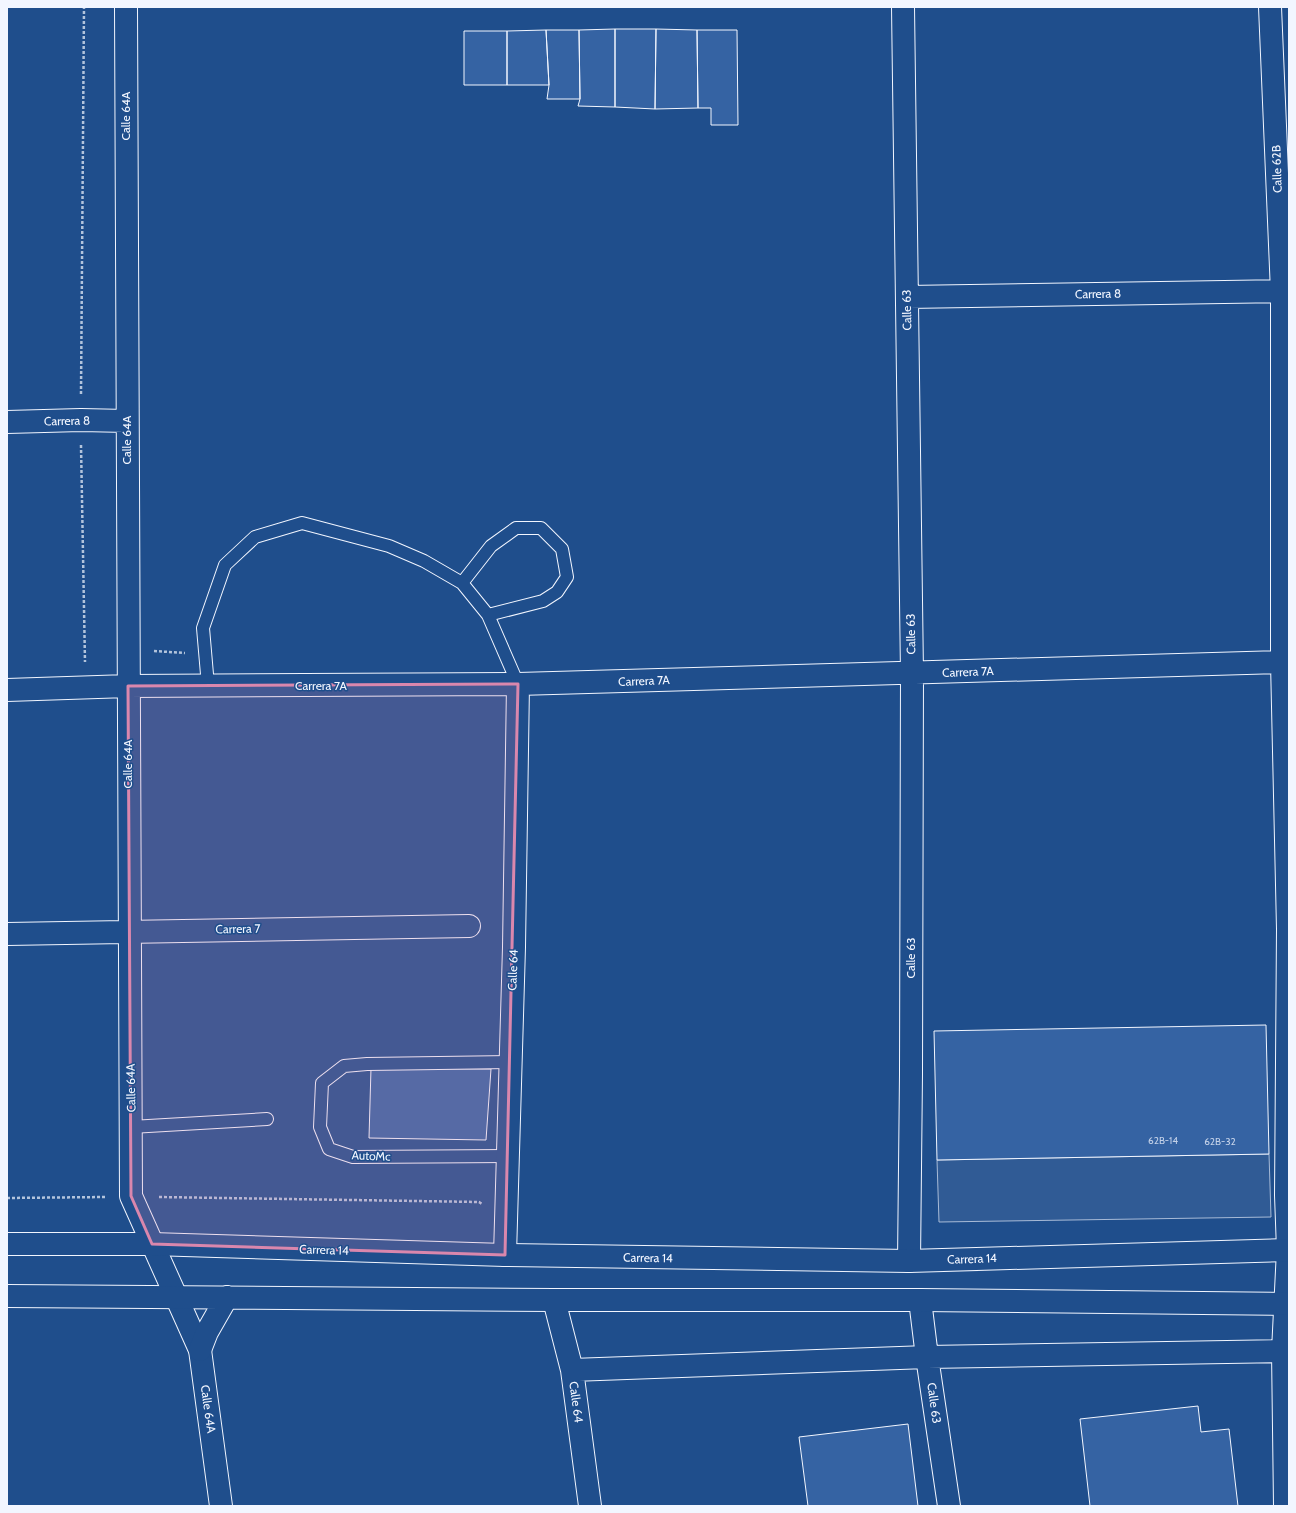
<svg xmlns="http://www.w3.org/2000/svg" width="1296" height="1513" viewBox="0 0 1296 1513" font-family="Cabin,sans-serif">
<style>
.parking{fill:#305b95;stroke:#a8bbd7}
.building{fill:#3563a3;stroke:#f2f6ff}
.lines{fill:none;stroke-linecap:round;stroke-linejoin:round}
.service-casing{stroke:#f2f6ff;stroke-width:14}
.minor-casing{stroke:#f2f6ff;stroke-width:24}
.primary-casing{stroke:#f2f6ff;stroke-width:24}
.path{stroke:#b3c4dc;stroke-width:2.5;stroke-dasharray:3 2;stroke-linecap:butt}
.service{stroke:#1f4e8c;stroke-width:12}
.minor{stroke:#1f4e8c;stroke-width:22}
.primary{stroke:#1f4e8c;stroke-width:22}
.marked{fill:#da87ad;fill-opacity:0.2;stroke:#da87ad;stroke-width:3;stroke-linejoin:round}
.labels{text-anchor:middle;stroke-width:3;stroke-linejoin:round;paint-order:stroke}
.number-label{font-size:10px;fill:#c3d1e8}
.street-label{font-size:12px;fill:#f2f6ff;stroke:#1f4e8c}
</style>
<rect width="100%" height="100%" fill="#1f4e8c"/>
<path class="parking" d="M1269,1154L1271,1217L939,1222L937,1160Z"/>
<path class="building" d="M615,29V107L578,106L580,99L579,30Z
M615,29H656L655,109L615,107Z
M656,29L697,30L698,108L655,109Z
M546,30H579L580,99H547L549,85Z
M546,30L549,85H507V31Z
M697,30H737L738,125H711V108H698Z
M464,31H507V85H464Z
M1266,1025L1269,1154L937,1160L934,1031Z
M371,1068L491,1069L486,1140L369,1138Z
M1198,1406L1201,1432L1229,1429L1238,1506H1090L1080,1419Z
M908,1424L918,1506H808L799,1437Z"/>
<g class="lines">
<defs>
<path id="service" d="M462,583L491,546L516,528H541L562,549L567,577L557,592L543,601L488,615
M208,686L203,628L225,565L255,537L302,523L389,546L424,561L462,583L488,615L518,684
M131,1127L267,1119
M508,1156L353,1157L329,1149L320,1127L322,1083L344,1066L367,1064L510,1062"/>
<path id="minor" d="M126,7L131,1196L200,1350L221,1506
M903,7L912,674L911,1074L909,1261
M1270,7L1282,292V662L1288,929L1286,1195L1288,1250L1283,1351L1285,1506
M907,297L1289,291
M7,422L81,420L127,421
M7,690L128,686L518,684L1282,662
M7,934L469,926
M505,1255L514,947L518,684
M554,1300L572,1370L590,1506
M920,1300L927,1357L949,1506
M572,1370L927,1357L1289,1351"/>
<path id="primary" d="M7,1244H152L505,1255L909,1261L1289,1250
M7,1296L554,1300H920L1289,1304
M200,1350L207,1332L227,1297"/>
</defs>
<use href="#service" class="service-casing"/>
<use href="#minor" class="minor-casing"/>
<use href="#primary" class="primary-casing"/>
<path class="path" d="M81,394L84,7
M81,445L85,662
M154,651L185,653
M159,1197L479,1202L482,1204
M7,1198L106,1197"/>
<use href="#service" class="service"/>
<use href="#minor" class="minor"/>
<use href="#primary" class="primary"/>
</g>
<path class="marked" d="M518,684L505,1255L152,1244L131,1196L128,686Z"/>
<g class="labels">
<g class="number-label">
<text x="1163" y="1144">62B-14</text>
<text x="1220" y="1145">62B-32</text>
</g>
<g class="street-label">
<text transform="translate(126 116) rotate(-90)" y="4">Calle 64A</text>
<text transform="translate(1277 169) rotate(-92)" y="4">Calle 62B</text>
<text transform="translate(1098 294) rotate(-1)" y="4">Carrera 8</text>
<text transform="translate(907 310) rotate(-91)" y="4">Calle 63</text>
<text transform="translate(67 421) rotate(-1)" y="4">Carrera 8</text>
<text transform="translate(127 440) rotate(-90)" y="4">Calle 64A</text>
<text transform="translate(911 634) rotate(-91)" y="4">Calle 63</text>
<text transform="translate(968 672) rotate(-2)" y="4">Carrera 7A</text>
<text transform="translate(644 681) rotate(-2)" y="4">Carrera 7A</text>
<text x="321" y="690">Carrera 7A</text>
<text transform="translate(128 764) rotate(-90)" y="4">Calle 64A</text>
<text transform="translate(238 929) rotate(-1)" y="4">Carrera 7</text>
<text transform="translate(911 958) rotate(-90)" y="4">Calle 63</text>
<text transform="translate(513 970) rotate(-88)" y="4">Calle 64</text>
<text transform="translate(131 1088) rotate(-91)" y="4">Calle 64A</text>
<text transform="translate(371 1156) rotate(2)" y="4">AutoMc</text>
<text transform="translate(324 1250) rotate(2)" y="4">Carrera 14</text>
<text transform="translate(648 1258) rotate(1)" y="4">Carrera 14</text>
<text transform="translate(972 1259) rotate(-2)" y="4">Carrera 14</text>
<text transform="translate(576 1402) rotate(82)" y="4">Calle 64</text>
<text transform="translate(934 1403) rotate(82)" y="4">Calle 63</text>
<text transform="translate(208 1409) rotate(82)" y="4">Calle 64A</text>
</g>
</g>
<rect width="1296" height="1513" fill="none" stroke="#f2f6ff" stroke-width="16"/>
</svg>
